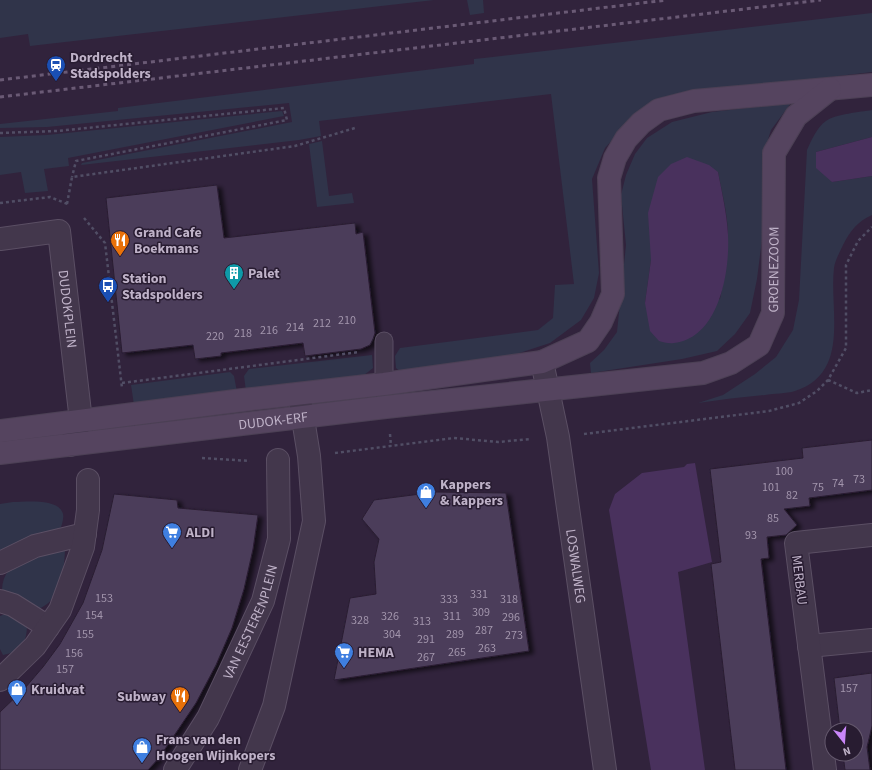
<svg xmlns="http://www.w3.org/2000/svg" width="872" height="770" viewBox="0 0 872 770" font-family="'Source Sans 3',sans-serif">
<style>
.green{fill:#30344a;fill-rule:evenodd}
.water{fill:#49315d}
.building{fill:#4c3d5a;stroke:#2a1e33;filter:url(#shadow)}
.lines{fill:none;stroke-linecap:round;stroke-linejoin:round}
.lane-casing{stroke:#5b4f64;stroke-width:19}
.street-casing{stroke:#5b4f64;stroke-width:24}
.secondary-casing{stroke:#4c4055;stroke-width:24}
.path{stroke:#514e65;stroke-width:2.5;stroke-dasharray:3 3;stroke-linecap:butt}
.lane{stroke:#43374c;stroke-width:17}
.street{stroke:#43374c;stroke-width:22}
.secondary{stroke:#55445f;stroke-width:22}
.rail{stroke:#6a5a75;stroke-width:3;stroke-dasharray:4 4;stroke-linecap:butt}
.labels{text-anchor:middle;stroke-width:3;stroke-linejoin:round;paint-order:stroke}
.number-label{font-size:12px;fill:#a295ac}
.poi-label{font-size:14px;font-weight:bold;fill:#bfb2c8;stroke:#281c31;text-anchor:start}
.street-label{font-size:14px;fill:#bfb2c8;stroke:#281c31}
</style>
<defs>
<filter id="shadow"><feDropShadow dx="4.5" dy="2.5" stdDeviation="2" flood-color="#0009"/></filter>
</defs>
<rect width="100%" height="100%" fill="#31233c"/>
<path class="green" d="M0,0H434L30,46L28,34L0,38Z
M467,0H483L484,13L470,15Z
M872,13V72L754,86L634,116L605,148L592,179L599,273L594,298L581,320L550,343L501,359L401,372L396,368L395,356L400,348L538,330L553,318L555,285L574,284L551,94L319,121L321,136L299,140L81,165L82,163L292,122L289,103L47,127L0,128V124L118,111V108L474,64V59L484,58Z
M791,103L771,130L769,136L762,174L764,224L757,279L750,313L735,334L717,351L682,359L591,373L590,363L604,350L617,332L626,245L621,195L626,175L635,154L647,138L672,122L712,112ZM718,172C722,193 728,215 728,237C728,258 724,278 720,299L645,303L651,260Z
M872,110V137L816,152L832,182L872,176V215C858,221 850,231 843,245C840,252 835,260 834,268C829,310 851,373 795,391C786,394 774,393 765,395C742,397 720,400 698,403L723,395L755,374L776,357L793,330L799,300L807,150C811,141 817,127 826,121C836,114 860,112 872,110Z
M282,111L284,116L68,158L69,166L44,169L48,191L25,193L21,172L0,175V137L47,135Z
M322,141L329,196L352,193L354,203L317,207L309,144Z
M372,355L373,368L363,376L246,391L244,376L249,369Z
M230,372L234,376L237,392L134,405L131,385Z
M13,502C26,502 59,498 63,514C64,518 62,524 61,527L47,536L0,552V504Z
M65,550C64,571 61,601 38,609L12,600L2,590C3,557 39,555 65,550Z
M10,612L27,625C27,642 21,652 3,655L0,649V616Z"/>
<path class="water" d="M872,137V176L832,182L816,168V152Z
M687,157L709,165L718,172C722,193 727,214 728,235C730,272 719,338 674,343C669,344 663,342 659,341L650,331L645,303L651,260L648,213L658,177L671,164Z
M695,463L712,562L678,572L705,770H651L609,510L615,494L642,473L684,467L687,464Z"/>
<path class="building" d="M217,185L224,238L355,223L356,234L363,232L375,333L373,339L370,345L361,349L305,356L303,343L221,353V356L195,359L193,345L122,353L106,198Z
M872,440V490L809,498L810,506L784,509L797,525L786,535L767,537L769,558L761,559L786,770H735L711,564L721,562L710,469L803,458L802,448Z
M436,492L506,493L529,651L334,680L350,598L376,594L374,562L379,539L362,519L374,500Z
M114,494L177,500L178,508L258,515L253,549L244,589L232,628L216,665L196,703L159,758L148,770H0V712L25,688L43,667L60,644L83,603L102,550Z
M872,673V726L867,747L870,770H845L843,754H856V730H840L834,678Z"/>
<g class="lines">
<defs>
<path id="lane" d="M384,384V341"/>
<g id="street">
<path id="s1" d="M0,239L59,231L81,421L70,445"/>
<path id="s2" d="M542,362L558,437L605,770"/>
<path d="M0,563L35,546L85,534"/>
<path d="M0,601L13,605L48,627"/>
<path d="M809,646L872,640"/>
<path d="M0,680L35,646L60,610L83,547L88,510V480"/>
<path id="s3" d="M175,770L208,718L263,601L279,539L278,460"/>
<path d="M250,770L274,706L314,521L309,456L299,394"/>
<path d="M825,770L796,543L872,535"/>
</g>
<g id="secondary">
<path d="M0,431L243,400L384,384L542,362L588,341L601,322L613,294L609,178L615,158L626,139L641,123L659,110L694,101L872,85"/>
<path id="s4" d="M0,453L386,407L703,373L731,363L759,345L773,313L774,153L796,116L830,89"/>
</g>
</defs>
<use href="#lane" class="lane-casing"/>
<use href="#street" class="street-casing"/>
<use href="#secondary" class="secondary-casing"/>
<path class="path" d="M0,133L57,131L284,108L287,120L76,161L72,177
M0,203L50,197L70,205
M67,204L72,177L295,146L355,128
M84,218L105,243L122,388
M828,380L857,393L872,390
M122,383L359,352
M390,434L391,446
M584,434L769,411L799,403L817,391L828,380L846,348V265L858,241L872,227
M335,453L454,438L498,442L531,439
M202,458L250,461"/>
<use href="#lane" class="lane"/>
<use href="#street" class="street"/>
<use href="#secondary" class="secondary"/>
<path class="rail" d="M0,80L667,0
M0,97L821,0"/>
</g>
<defs>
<symbol id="station-pin" viewBox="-11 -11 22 30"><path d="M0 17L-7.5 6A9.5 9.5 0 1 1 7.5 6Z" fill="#1a4fb4" stroke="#281c31"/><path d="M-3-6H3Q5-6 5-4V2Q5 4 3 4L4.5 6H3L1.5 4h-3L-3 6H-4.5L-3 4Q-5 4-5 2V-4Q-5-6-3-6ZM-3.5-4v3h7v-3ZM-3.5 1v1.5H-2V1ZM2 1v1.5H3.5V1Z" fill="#fff"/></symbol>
<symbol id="restaurant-pin" viewBox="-11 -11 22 30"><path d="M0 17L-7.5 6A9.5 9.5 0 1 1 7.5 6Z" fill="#e8710a" stroke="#281c31"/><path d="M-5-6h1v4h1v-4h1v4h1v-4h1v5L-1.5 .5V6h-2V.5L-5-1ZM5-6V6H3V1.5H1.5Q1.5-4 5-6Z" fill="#fff"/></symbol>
<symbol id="building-pin" viewBox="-11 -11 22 30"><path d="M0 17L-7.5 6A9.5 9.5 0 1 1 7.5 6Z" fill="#0f9aa8" stroke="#281c31"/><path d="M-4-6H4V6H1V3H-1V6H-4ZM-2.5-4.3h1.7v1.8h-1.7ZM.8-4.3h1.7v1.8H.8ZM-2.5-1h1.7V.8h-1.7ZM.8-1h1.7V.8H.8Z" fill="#fff"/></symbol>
<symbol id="bus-pin" viewBox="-11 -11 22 30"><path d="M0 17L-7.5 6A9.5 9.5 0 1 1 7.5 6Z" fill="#1a4fb4" stroke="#281c31"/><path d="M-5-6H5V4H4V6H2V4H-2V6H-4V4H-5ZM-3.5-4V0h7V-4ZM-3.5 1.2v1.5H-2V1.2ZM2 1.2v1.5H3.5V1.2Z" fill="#fff"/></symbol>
<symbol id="shop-pin" viewBox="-11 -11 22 30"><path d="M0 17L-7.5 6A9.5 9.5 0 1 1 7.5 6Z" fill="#3f7fe0" stroke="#281c31"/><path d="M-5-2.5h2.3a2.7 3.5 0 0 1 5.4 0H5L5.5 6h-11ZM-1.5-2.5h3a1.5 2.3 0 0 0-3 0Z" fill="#fff"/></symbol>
<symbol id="supermarket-pin" viewBox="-11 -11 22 30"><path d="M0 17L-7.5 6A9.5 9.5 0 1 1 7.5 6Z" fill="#3f7fe0" stroke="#281c31"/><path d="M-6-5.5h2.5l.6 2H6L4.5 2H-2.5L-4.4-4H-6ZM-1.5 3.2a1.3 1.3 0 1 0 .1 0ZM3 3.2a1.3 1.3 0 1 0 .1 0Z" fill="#fff"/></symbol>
</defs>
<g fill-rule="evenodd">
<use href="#station-pin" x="45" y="54" width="22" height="30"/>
<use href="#restaurant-pin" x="109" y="229" width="22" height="30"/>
<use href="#building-pin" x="223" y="262" width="22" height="30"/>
<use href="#bus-pin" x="97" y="275" width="22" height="30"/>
<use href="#shop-pin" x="415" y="481" width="22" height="30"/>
<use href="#supermarket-pin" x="161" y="521" width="22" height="30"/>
<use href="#supermarket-pin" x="333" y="641" width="22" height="30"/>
<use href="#shop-pin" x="6" y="678" width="22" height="30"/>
<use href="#restaurant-pin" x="169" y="685" width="22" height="30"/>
<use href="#shop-pin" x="131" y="736" width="22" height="30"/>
</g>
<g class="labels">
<g class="number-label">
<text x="347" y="324">210</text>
<text x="322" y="327">212</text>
<text x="295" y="331">214</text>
<text x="269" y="334">216</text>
<text x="243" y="337">218</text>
<text x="215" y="340">220</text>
<text x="784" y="475">100</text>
<text x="859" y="483">73</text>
<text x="838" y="487">74</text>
<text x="771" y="491">101</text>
<text x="818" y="491">75</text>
<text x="792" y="499">82</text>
<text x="773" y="522">85</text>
<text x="751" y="539">93</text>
<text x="479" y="598">331</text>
<text x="104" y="602">153</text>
<text x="449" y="603">333</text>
<text x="509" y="603">318</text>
<text x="481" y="616">309</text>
<text x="94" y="619">154</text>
<text x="390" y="620">326</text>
<text x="452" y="620">311</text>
<text x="511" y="621">296</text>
<text x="360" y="624">328</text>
<text x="422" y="625">313</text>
<text x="484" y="634">287</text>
<text x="85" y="638">155</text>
<text x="392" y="638">304</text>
<text x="455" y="638">289</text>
<text x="514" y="639">273</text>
<text x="426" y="643">291</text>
<text x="487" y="652">263</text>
<text x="457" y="656">265</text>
<text x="74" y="657">156</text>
<text x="426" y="661">267</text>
<text x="65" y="673">157</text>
<text x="849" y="692">157</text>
</g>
<g class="poi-label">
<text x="70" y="62">Dordrecht<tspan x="70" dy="16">Stadspolders</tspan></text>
<text x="134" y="237">Grand Cafe<tspan x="134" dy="16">Boekmans</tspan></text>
<text x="248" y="278">Palet</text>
<text x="122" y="283">Station<tspan x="122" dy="16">Stadspolders</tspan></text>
<text x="440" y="489">Kappers<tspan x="440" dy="16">&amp; Kappers</tspan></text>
<text x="186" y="537">ALDI</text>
<text x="358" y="657">HEMA</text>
<text x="31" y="694">Kruidvat</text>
<text x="166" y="701" text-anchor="end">Subway</text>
<text x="156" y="744">Frans van den<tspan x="156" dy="16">Hoogen Wijnkopers</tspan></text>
</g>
<g class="street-label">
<text dy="5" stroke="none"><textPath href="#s4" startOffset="849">GROENEZOOM</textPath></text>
<text dy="5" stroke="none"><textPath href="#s1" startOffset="138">DUDOKPLEIN</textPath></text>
<text dy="5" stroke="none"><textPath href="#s4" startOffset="275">DUDOK-ERF</textPath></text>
<text dy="5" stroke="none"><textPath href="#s2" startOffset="207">LOSWALWEG</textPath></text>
<text transform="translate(800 580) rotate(83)" y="5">MERBAU</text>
<text dy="5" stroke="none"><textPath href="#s3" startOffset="167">VAN EESTERENPLEIN</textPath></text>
</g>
</g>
<g transform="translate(844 742) rotate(163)"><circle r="19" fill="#281c31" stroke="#64586d"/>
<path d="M0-3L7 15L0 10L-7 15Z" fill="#c986f9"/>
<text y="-6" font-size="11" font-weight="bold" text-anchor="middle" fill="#bfb2c8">N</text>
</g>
</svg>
